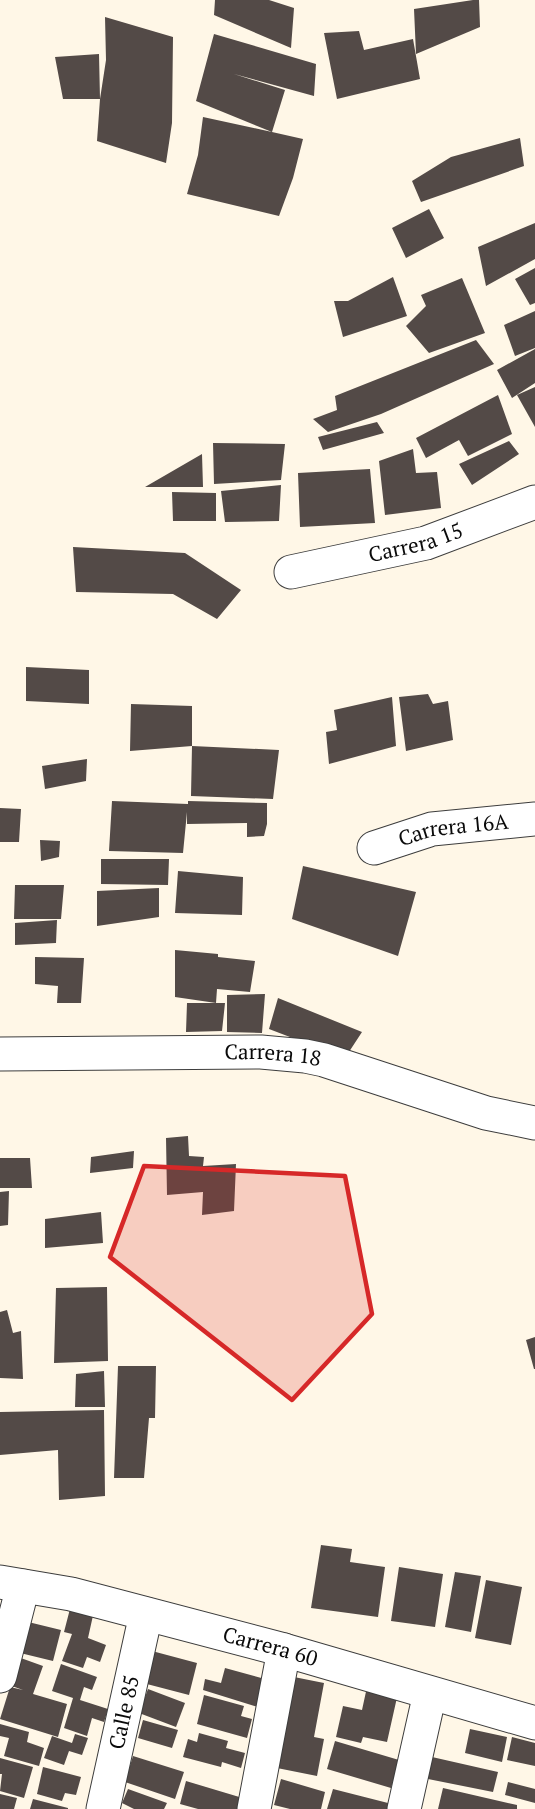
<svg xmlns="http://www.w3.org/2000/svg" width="535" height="1809" viewBox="0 0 535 1809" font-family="'PT Serif',serif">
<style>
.building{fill:#534a47}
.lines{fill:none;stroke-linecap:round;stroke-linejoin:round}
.street-casing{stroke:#3d3d3d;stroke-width:35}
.street{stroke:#fff;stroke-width:33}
.marked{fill:#d62828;fill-opacity:0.2;stroke:#d62828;stroke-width:4.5;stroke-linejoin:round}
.labels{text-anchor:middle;stroke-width:6;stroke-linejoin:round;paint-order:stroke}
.street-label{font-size:21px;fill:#0a0a0a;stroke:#fff}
</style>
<rect width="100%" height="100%" fill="#fff7e7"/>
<path class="building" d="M215,0H269L294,8L291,48L214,15Z
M473,0H479L480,27L416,54L414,9Z
M105,17L173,37L172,123L166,163L97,141L100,99H63L55,57L99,54L100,99L106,60Z
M359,31L364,50L413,39L420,79L337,99L324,33Z
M214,34L316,64L314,96L234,74L285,90L272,132L303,139L293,178L279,216L187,194L198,155L203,117L272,132L196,101Z
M520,138L524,166L421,202L412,181L451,157Z
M429,209L444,238L406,258L392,228Z
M535,223V259L486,286L478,247Z
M535,268V303L530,305L515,279Z
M393,277L407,316L343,337L334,301H348Z
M462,278L485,333L429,353L406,326L426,306L421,295Z
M535,311V348L515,356L504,325Z
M476,340L494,364L381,414L328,432L313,419L337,410L335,396Z
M535,349V383L512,398L497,370Z
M535,387V427L517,395Z
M498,395L512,434L468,456L459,440L426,458L416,438Z
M377,422L384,433L323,450L318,437Z
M509,441L519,454L472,485L459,464Z
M213,443L285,444L281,480L214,484Z
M413,449L416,473L437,472L441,508L385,515L379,461Z
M202,454L203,487H145Z
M370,469L375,523L300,527L298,473Z
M281,485L279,521L225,522L221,491Z
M172,492L216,493V521H173Z
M73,547L185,553L241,590L217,619L173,594L76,592Z
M26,667L89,670V704L26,701Z
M428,694L433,704L448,701L453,740L406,751L399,697Z
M392,697L396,746L329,764L326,732L337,730L334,710Z
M131,704L192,706V746L130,751Z
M192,746L279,750L273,799L191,796Z
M87,759L86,781L45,789L42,766Z
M112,801L188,804V801L267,803V824L264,836L247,837V823L187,824V812L183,853L109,851Z
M0,808L21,809L19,842H0Z
M40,840L60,841L59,857L41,861Z
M101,859H169L168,885L101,884Z
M303,866L416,892L398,956L292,919Z
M178,871L243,877L242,915L175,913Z
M15,885H64L61,919H14Z
M159,888V917L97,926V891Z
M57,920L56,943L15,945V923Z
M175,950L218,954V957L255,961L250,992L217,989L216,1003L175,997Z
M35,957L84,958L81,1003H57L58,986L35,984Z
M265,994L262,1033L227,1032V995Z
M278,998L362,1032L345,1058L269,1029Z
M187,1003H225L222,1031L186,1032Z
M188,1136L189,1156L204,1157L203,1166L236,1164L234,1211L202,1215L203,1192L167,1195L166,1138Z
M134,1151L133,1168L90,1173L91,1157Z
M0,1158H30L32,1188H0Z
M9,1191L8,1225L0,1226V1192Z
M101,1212L103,1243L45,1248V1219Z
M107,1287L108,1361L54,1363L56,1288Z
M7,1310L13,1333L21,1331L23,1379L0,1378V1312Z
M535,1337V1369H534L526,1340Z
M118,1366H156L155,1418H149L144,1478H114Z
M104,1371L105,1407H75L76,1374Z
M104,1410L105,1496L59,1500L58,1450L0,1455V1412Z
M321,1545L352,1549L350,1562L385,1567L378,1617L311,1608Z
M399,1567L443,1574L435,1627L391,1621Z
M455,1572L481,1576L471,1632L445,1627Z
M486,1580L522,1587L511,1645L475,1638Z
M71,1605L94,1611L88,1638L106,1645L100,1662L87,1657L83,1668L62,1661L72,1634L64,1632Z
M20,1620L61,1630L53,1661L12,1651Z
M152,1651L197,1663L189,1695L143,1683Z
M18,1657L43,1666L33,1694L67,1704L58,1737L0,1719L10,1687L23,1690L9,1685Z
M61,1664L97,1677L92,1690L84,1687L80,1700L108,1709L104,1722L92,1718L87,1736L64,1728L73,1698L52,1691Z
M225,1668L265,1679L258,1707L203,1690L205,1679L221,1683Z
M294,1677L324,1683L314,1737L324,1739L317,1776L277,1768Z
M367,1687L398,1693L387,1742L363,1737L361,1743L336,1737L343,1706L362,1710Z
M148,1689L185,1703L176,1727L139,1713Z
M204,1695L244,1706L241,1716L252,1719L247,1738L197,1724Z
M143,1720L178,1730L172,1748L138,1738Z
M0,1724L29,1732L27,1742L44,1748L39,1766L4,1756L9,1738L0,1736Z
M470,1729L507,1737L502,1762L465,1753Z
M199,1733L228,1741L226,1748L245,1753L241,1768L222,1762L221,1767L183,1757L188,1739L197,1742Z
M75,1734L88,1738L82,1755L69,1751L64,1765L44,1758L52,1736L72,1743Z
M512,1737L535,1743V1766L507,1760Z
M335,1741L399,1760L391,1788L327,1769Z
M133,1756L184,1772L175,1799L125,1782Z
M432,1757L498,1772L493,1792L428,1779Z
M0,1758L33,1767L24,1798L0,1791L2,1774H0Z
M43,1767L81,1777L76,1795L65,1793L62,1801L37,1794Z
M281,1779L325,1792L321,1809H290L274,1805Z
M186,1781L246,1799L243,1809H198L180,1804Z
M508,1782L535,1789V1803L505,1795Z
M443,1788L517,1805V1809H438Z
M128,1789L167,1803L164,1809H134L122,1803Z
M333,1789L388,1803L387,1809H327Z
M0,1794L17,1798L14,1809H0Z
M33,1799L68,1808V1809H30Z"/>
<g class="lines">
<defs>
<g id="street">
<path id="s1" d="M291,572L426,543L535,502"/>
<path id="s2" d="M374,848L432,829L535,819"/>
<path id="s3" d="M0,1054L261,1052L305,1056L324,1060L486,1113L535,1123"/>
<path id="s4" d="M0,1582L71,1594L284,1650L535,1723"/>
<path d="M0,1676L23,1586"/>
<path id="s5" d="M103,1809L146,1614"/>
<path d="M254,1809L284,1650"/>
<path d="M404,1809L430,1693"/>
</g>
</defs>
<use href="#street" class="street-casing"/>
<use href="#street" class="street"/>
</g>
<path class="marked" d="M144,1166L345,1176L372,1314L292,1400L110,1257Z"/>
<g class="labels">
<g class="street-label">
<text dy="7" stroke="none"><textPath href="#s1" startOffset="128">Carrera 15</textPath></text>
<text dy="7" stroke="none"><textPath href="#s2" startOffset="82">Carrera 16A</textPath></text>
<text dy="7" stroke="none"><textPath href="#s3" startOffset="273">Carrera 18</textPath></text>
<text dy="7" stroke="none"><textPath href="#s4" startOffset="278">Carrera 60</textPath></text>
<text dy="7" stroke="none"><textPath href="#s5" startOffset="99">Calle 85</textPath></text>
</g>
</g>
</svg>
